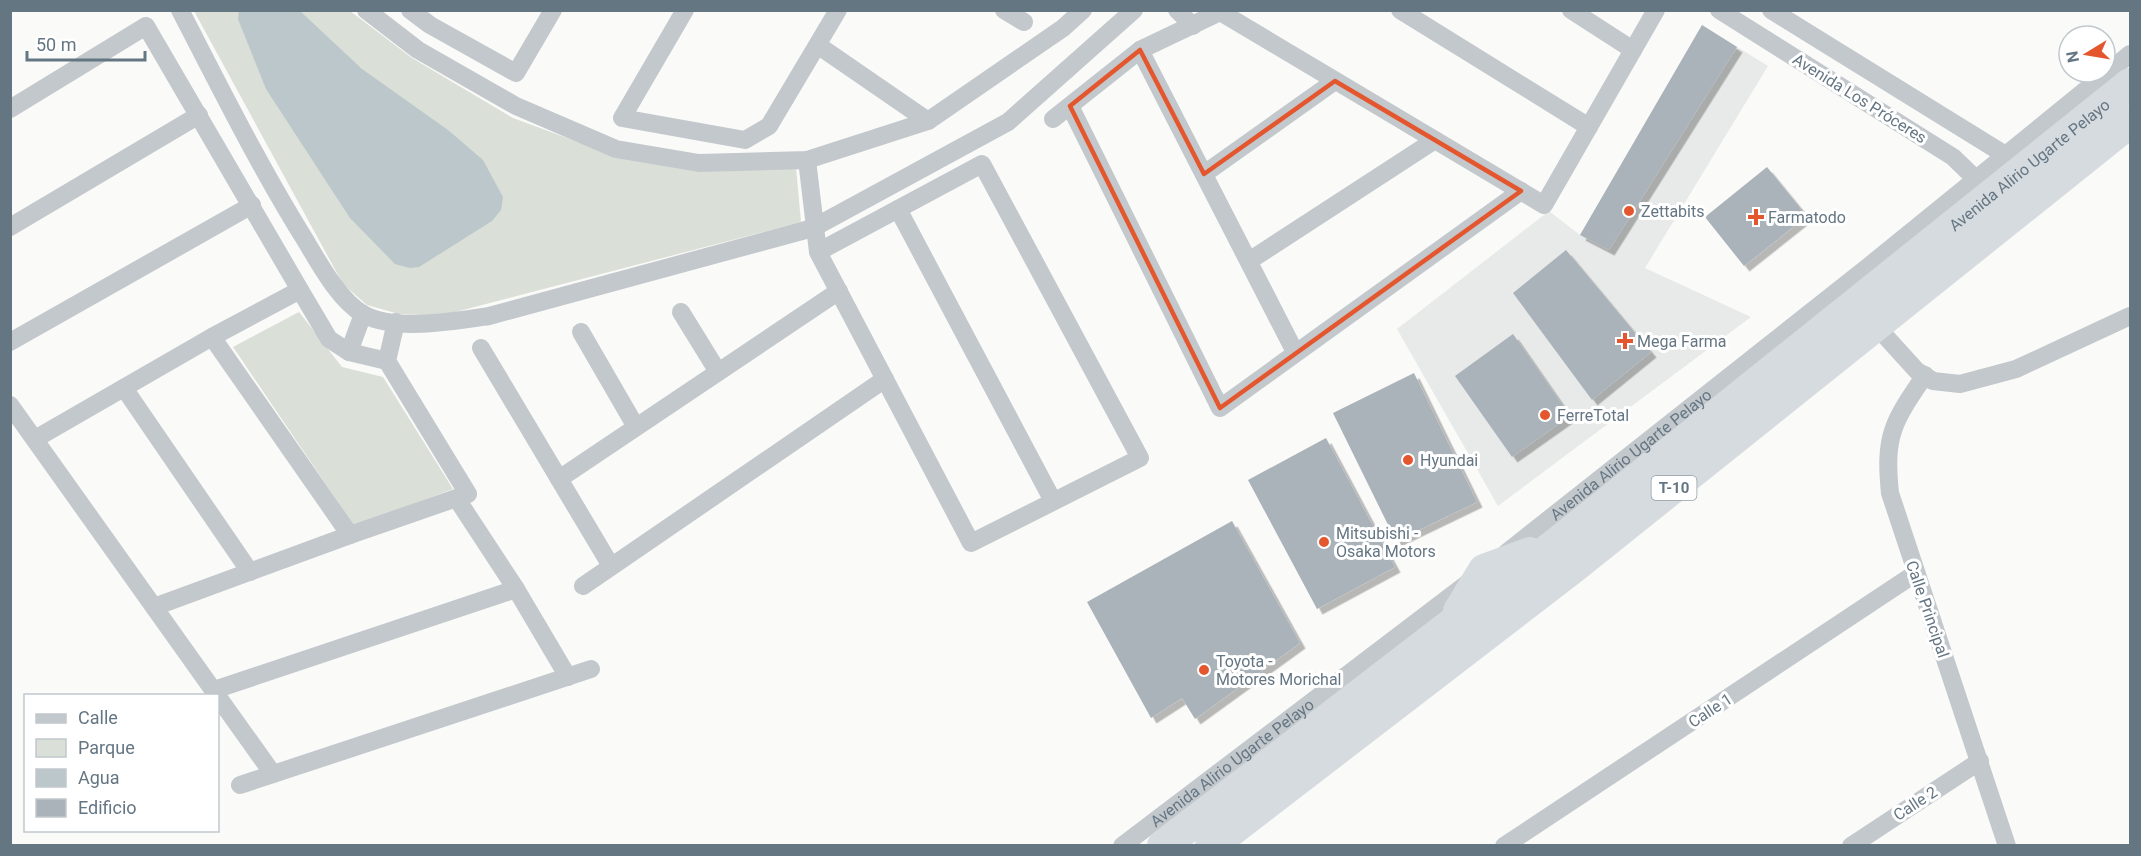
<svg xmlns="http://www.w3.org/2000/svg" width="2141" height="856" viewBox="0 0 2141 856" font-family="Roboto,sans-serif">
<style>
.built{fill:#e8e9e9}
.green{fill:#dadfd7}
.water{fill:#bbc7cb}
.building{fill:#aab3b9;filter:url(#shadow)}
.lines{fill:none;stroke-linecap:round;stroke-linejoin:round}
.minor{stroke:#c3c8cc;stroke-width:18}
.trunk{stroke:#d6dbdf;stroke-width:32}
.marked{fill:none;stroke:#e4572e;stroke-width:4.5;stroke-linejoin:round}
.poi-dot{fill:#e4572e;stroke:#fff;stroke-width:2}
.labels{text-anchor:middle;stroke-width:6;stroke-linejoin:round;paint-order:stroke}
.shield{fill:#fff;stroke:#939fa8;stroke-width:1.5}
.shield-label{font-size:15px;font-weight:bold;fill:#657683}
.street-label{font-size:16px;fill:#657683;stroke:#fff}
.poi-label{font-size:16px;fill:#657683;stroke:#fff;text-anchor:start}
</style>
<defs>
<filter id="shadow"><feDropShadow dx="5.5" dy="5.5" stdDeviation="0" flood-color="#0004"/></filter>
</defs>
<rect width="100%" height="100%" fill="#fafaf8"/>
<path class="built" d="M1702,25L1768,66L1645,268L1751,317L1498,506L1397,329L1549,211L1580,235Z"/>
<path class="green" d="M194,11H350L412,58L513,118L613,155L796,168L801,222L440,316L399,314L367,305L343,284Z
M299,312L342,367L383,377L453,489L354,526L233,347Z"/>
<path class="water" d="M239,11H300L362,69L448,130L483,160L503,197L501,210L492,221L419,267L410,268L395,264L350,218L266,89L238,19Z"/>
<path class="building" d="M1702,25L1737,47L1609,250L1580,235Z
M1767,167L1807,216L1744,266L1705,217Z
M1566,250L1651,352L1592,400L1513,293Z
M1513,334L1570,416L1512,457L1455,376Z
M1414,373L1477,502L1396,541L1333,413Z
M1326,438L1395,567L1317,609L1248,480Z
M1232,521L1300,643L1195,719L1182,698L1151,718L1087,602Z"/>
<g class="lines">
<g class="minor">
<path d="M180,10C221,89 260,168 307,243C320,265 340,301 363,314C394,332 456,321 489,316L813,228L1008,122L1134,10"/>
<path d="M366,10L418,50L516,106L616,149L699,163L807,160L928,121L1063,28L1083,10"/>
<path d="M410,10L430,25L516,73L553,10"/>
<path d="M685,10L622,118L745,140L769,126L838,10"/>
<path d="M1004,10L1024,22"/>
<path d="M1177,10L1193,26"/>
<path d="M1400,10L1589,127"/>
<path d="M1571,10L1633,50"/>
<path d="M1719,10L1953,157L1984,187"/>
<path d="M1771,10L2015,161"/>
<path d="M1222,13L1544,205L1656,10"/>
<path d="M819,46L928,121"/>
<path d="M1140,50L1295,352"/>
<path d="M1070,106L1220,408L1521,191"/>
<path d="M10,109L146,26L300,290"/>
<path d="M1053,119L1140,50L1224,10"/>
<path d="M807,160L818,252L971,543L1140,458L982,164L818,252"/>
<path d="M1204,174L1335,81"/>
<path d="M898,209L1053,501"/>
<path d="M10,227L199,115"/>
<path d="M1249,261L1435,140"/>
<path d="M681,312L718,372"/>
<path d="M363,314L349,352L329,339L300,290L212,337L350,535L468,494L387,361L396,322"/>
<path d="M1877,327L1917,371L1933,381L1960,384L2016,369L2130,316"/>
<path d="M581,332L636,427"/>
<path d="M10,342L252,205"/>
<path d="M481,348L611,566"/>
<path d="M349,352L387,361"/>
<path d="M1925,375C1893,422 1884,435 1890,493L2007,846"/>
<path d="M124,388L250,572"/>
<path d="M10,405L273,774"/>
<path d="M35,439L212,337"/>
<path d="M559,479L839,291"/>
<path d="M457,499L516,589L568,677"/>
<path id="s1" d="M1506,553L1869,266L2130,54"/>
<path d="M583,586L885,379"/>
<path d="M154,607L350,535"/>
<path d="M214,690L516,589"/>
<path d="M240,785L591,669"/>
<path id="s2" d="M1122,846L1468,583"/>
<path d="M1504,846L1916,573"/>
<path d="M1851,846L1980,761"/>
</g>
<g class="trunk">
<path d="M1459,611L1484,570L1530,553"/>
<path id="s3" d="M1163,846L1557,543L2130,84"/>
<path d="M1211,846L1575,566L2130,122"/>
</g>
</g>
<path class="marked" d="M1140,50L1204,174L1335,81L1521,191L1220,408L1070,106Z"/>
<g class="poi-dot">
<circle cx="1629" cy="211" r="6"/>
<path d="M1753 208h6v6h6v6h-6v6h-6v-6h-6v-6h6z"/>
<path d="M1622 332h6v6h6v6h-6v6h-6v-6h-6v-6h6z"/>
<circle cx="1545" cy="415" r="6"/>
<circle cx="1408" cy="460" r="6"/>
<circle cx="1324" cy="542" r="6"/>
<circle cx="1204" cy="670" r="6"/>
</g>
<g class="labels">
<rect class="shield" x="1651.5" y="476" width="45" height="24" rx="4.5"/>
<g class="shield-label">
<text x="1674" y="493">T-10</text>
</g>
<g class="street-label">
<text transform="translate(1860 98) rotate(32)" y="6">Avenida Los Próceres</text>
<text dy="6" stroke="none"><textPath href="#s3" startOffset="1102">Avenida Alirio Ugarte Pelayo</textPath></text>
<text dy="6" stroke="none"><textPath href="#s1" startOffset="159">Avenida Alirio Ugarte Pelayo</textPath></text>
<text transform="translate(1928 609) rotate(71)" y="6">Calle Principal</text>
<text transform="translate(1710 710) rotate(-33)" y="6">Calle 1</text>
<text dy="6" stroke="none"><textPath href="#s2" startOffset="138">Avenida Alirio Ugarte Pelayo</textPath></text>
<text transform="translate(1915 803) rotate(-33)" y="6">Calle 2</text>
</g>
<g class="poi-label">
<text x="1641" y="217">Zettabits</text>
<text x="1768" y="223">Farmatodo</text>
<text x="1637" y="347">Mega Farma</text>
<text x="1557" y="421">FerreTotal</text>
<text x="1420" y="466">Hyundai</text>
<text x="1336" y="539">Mitsubishi -<tspan x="1336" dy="18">Osaka Motors</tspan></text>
<text x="1216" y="667">Toyota -<tspan x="1216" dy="18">Motores Morichal</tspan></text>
</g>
</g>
<rect width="2141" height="856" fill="none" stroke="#657683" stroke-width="24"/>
<rect x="24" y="694" width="195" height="138" fill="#ffffff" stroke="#c1c8cd" stroke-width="1.5"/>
<rect x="36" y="714" width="30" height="9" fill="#c3c8cc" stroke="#c1c8cd" stroke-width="1.5"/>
<text x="78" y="724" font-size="18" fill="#657683">Calle</text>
<rect x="36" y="739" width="30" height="18" fill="#dadfd7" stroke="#c1c8cd" stroke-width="1.5"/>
<text x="78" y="754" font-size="18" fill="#657683">Parque</text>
<rect x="36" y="769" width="30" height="18" fill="#bbc7cb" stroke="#c1c8cd" stroke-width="1.5"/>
<text x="78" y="784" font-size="18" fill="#657683">Agua</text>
<rect x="36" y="799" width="30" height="18" fill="#aab3b9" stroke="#c1c8cd" stroke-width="1.5"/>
<text x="78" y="814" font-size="18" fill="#657683">Edificio</text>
<g transform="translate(2087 54) rotate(259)"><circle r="28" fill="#ffffff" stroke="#c1c8cd" stroke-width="1.5"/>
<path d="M0-4.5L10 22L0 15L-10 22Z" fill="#e4572e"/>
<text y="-9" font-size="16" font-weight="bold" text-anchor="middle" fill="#657683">N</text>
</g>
<path d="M27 51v9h118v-9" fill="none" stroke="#657683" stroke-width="3"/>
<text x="36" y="51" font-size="18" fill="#657683" stroke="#ffffff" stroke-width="4.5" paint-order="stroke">50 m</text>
</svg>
